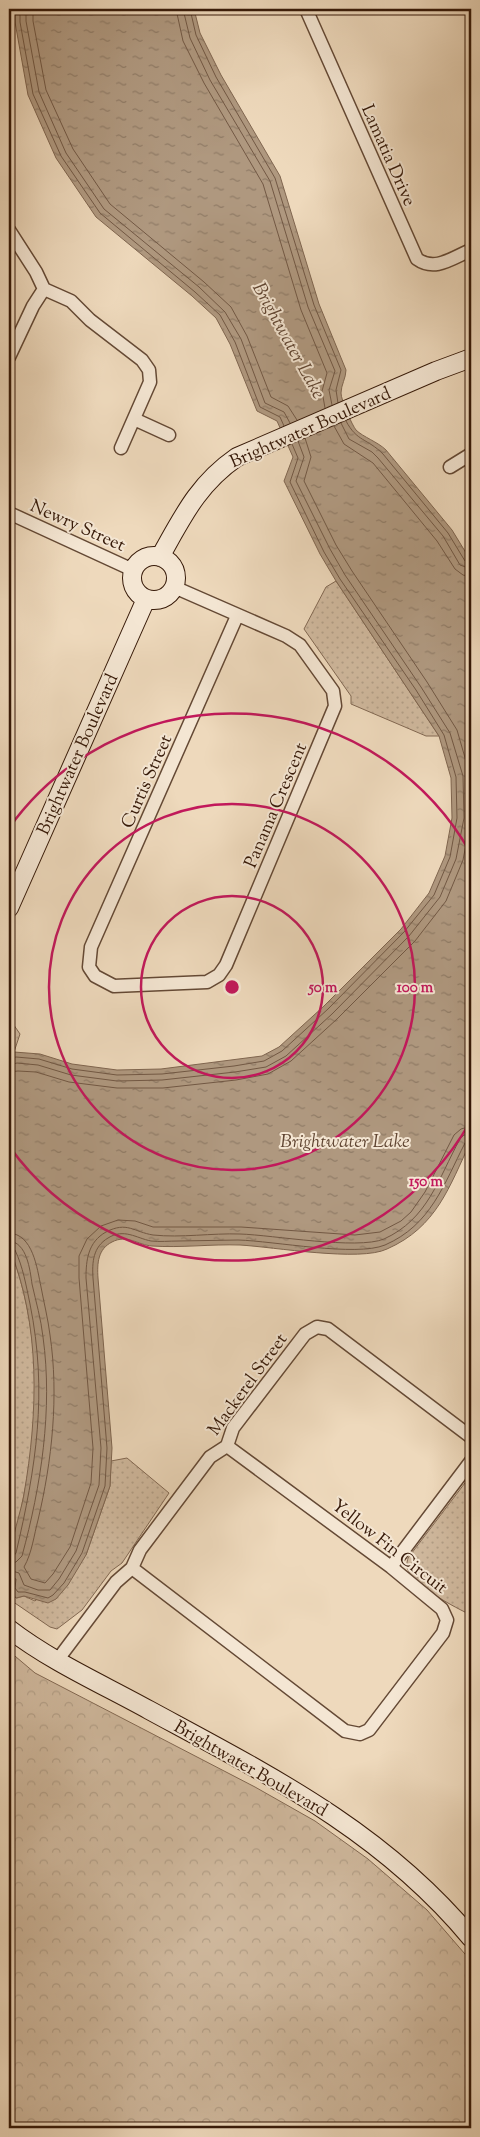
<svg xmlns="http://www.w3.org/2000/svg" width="480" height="2137" viewBox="0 0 480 2137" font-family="'Sorts Mill Goudy',serif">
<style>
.forest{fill:url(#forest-crowns);stroke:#826852}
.park{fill:url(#park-dots);stroke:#826852}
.water{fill:url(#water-ripples);stroke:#7f654f}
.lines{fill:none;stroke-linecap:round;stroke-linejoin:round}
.shore{stroke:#725844;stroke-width:1}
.street-casing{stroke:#644935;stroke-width:15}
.secondary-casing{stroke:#361908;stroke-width:20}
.street{stroke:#f4e6d3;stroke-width:12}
.secondary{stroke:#f4e6d3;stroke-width:18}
.ring{fill:none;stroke:#c2185b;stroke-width:2.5}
.labels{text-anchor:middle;stroke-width:4;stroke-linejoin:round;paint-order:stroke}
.street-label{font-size:18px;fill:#361908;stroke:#f4e6d3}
.water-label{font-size:19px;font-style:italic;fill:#604532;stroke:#f4e6d3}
.centre{fill:#c2185b;stroke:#f4e6d3;stroke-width:2.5}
.ring-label{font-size:15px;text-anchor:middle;font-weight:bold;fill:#c2185b;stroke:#f4e6d3;stroke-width:4;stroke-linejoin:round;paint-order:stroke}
</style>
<defs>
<pattern id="forest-crowns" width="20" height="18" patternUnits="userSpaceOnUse" patternTransform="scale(1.25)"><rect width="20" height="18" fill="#cfb89d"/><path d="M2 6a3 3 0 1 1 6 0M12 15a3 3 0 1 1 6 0" fill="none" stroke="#b29e86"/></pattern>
<pattern id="park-dots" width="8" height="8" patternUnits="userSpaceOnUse" patternTransform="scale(1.25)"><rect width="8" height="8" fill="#cfb89d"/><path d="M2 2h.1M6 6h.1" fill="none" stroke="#b29e86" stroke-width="1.8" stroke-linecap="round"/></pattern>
<pattern id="water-ripples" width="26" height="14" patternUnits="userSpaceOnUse" patternTransform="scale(1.25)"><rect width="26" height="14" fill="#af987f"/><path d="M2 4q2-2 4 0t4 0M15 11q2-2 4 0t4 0" fill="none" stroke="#8f7b66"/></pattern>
</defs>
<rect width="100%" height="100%" fill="#eed9bc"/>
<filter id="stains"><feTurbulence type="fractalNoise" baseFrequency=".004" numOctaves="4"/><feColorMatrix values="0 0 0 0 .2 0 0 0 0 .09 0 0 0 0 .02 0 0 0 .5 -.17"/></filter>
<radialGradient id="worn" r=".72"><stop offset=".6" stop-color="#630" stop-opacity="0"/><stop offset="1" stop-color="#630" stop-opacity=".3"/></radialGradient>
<path class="forest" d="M9,1651L35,1673L255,1787L315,1821L368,1859L427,1910L471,1961V2128H9Z"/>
<path class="park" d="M336,581L439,736H426L351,704V696L304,629L326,587Z
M9,1018L20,1034L14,1052L9,1054Z
M9,1247C33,1306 40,1379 32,1442C28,1483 18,1523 9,1562Z
M127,1458L169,1493L122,1563L111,1571L82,1610L57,1629L50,1627L9,1599V1589L16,1598L24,1596L35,1601L86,1555L110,1486L111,1461Z
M471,1475V1615C456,1608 414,1586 408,1570C406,1566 407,1562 408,1558Z"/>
<path class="water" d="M15,9H194L200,33L221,75L280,176L319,304L346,370C346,378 341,385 341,393C341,400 352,425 356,430C363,437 378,442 386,450L452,530L471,561V1141C449,1187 437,1227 387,1249C360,1262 274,1247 240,1245C211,1244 181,1248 152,1246C138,1245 127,1234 112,1242C98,1249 97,1263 98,1278L112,1448L110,1486L86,1555L68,1585L56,1599L48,1603L24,1596L16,1598L9,1589L12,1583C1,1567 21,1514 24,1494C38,1413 41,1325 9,1247V1054L14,1052L40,1054L72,1064L117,1070L161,1069L262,1056L279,1047L324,1006L401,929L429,893L445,856L452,818L451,778L439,736L336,581L320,554L284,481L293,457L277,421L257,411L230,344L216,318L192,296L96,217L56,158L28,95L15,22Z"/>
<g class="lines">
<path class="shore" d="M20,9V22L33,94L61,156L100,213L195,292L220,315L235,342L260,407L280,417L284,426
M26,9V21L39,92L66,153L104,209L199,287L225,312L241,339L265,403L284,412L290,423
M33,9V21L46,90L73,149L110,204L204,282L231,307L247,336L271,397L288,406L297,420
M176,9L183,41L204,83L263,184L301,310L327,373L322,391L325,408
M183,9L190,38L210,80L270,181L308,307L335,371L329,390L332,405
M190,9L196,35L216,77L275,178L314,305L341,370L336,390L338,403
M346,421C357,442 367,438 383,454L448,533L465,561L471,563
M341,423L349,439L372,452L378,458L443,536L460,565L471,569
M334,426L344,444L373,463L437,541L455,569L463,575L471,577
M9,1059L16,1057L39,1059L72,1069L117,1075L162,1074L234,1066L264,1061L282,1051L328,1009L404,932L434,895L450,857L457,818L456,777L444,735L416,690L340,579L324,552L290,482L298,458L292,444
M9,1065L17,1063L38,1065L71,1075L117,1081L162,1080L235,1072L266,1067L286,1056L332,1014L409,936L440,897L456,859L464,818L463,776L450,733L421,687L345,575L330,549L296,481L304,457L298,441
M9,1072L18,1071L36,1072L69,1082L117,1088H163L236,1080L268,1074L291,1061L337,1019L415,941L446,901L463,860L471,818L470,775L457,730L427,682L352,571L336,545L304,481L311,457L305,438
M9,1233C33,1234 37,1268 41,1287C44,1303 48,1319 50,1335C59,1396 52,1461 38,1520C34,1535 32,1553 24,1567L31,1579L45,1583L53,1574L70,1547L91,1483L93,1448L79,1278V1256L87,1239L101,1226L118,1220L135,1221L153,1227H241L355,1235L380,1232L401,1221L411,1212L425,1192L454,1135L461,1129L471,1126
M9,1241C27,1242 30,1270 32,1284C36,1302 41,1319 43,1337C53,1409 41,1486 22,1556L16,1562L9,1564
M9,1247L15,1250C23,1267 26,1285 30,1304C48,1393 36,1467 16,1553L13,1557L9,1558
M9,1570L19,1573L24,1585L38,1590H50L59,1579L76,1551L99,1485L101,1448L86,1278C86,1260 88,1242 106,1232C127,1221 134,1232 153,1235C181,1238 212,1233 240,1234C273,1235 357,1250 384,1239C428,1219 438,1179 460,1139L464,1135L471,1134
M9,1576L16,1579L15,1588L18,1592H25L48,1598L53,1595L64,1583L82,1553L105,1486L107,1448L93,1278C92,1262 93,1247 108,1238C124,1228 136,1238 151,1241C160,1242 169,1241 178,1241C198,1241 218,1240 238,1240C274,1241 356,1257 385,1245C431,1225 444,1184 465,1143L471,1140"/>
<defs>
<path id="street" d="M306,9L417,259C435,272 452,258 471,250
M9,230L36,272L44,289L71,301L90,320L142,360L149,370L150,382L121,448
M9,357L33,306L44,289
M134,419L169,435
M450,467L471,454
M9,513L133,570
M174,587L286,636L300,645L333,691L335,706L226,965L219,975L207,982L114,986L95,976L89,967L91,947L237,616
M391,1567L471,1461
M132,1568L345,1731L360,1734L369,1730L443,1633L447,1620L442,1609L391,1567L227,1446
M56,1662L116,1582L132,1568L140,1550L210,1457L227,1446L233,1428L305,1334L317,1327L328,1329L471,1437"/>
<path id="secondary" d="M132 578a22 22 0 1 1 44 0a22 22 0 1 1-44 0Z
M160,557C183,516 198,484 237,457L436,371L471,358
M9,908L146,599
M9,1629C52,1662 102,1684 149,1710C269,1775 382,1831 471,1938"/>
</defs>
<use href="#street" class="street-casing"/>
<use href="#secondary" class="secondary-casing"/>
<use href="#street" class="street"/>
<use href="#secondary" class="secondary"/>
</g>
<g class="ring">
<circle cx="232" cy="987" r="91"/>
<circle cx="232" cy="987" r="183"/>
<path d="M470 1122A274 274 0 0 1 9 1146M9 828A274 274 0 0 1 470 852"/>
</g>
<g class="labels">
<g class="street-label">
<text transform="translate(389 155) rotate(66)" y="6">Lamatia Drive</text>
<text transform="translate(310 427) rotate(-24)" y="6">Brightwater Boulevard</text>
<text transform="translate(78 525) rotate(24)" y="6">Newry Street</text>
<text transform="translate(77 754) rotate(-66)" y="6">Brightwater Boulevard</text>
<text transform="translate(146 781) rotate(-66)" y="6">Curtis Street</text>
<text transform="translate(275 805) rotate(-67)" y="6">Panama Crescent</text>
<text transform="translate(247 1384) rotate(-54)" y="6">Mackerel Street</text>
<text transform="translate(390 1546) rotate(38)" y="6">Yellow Fin Circuit</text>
<text transform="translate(251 1768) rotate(30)" y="6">Brightwater Boulevard</text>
</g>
<g class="water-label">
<text transform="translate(290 340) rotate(61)" y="7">Brightwater Lake</text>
<text x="345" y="1147">Brightwater Lake</text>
</g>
</g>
<circle cx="232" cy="987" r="8" class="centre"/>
<g class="ring-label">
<text x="323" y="992">50 m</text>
<text x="415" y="992">100 m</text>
<text x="426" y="1186">150 m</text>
</g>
<rect width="480" height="2137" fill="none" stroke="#eed9bc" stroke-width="30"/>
<rect x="10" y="10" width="460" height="2117" fill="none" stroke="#361908" stroke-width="2.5"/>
<rect x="15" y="15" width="450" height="2107" fill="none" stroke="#361908"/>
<rect width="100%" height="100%" filter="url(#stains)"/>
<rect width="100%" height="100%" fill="url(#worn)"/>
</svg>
